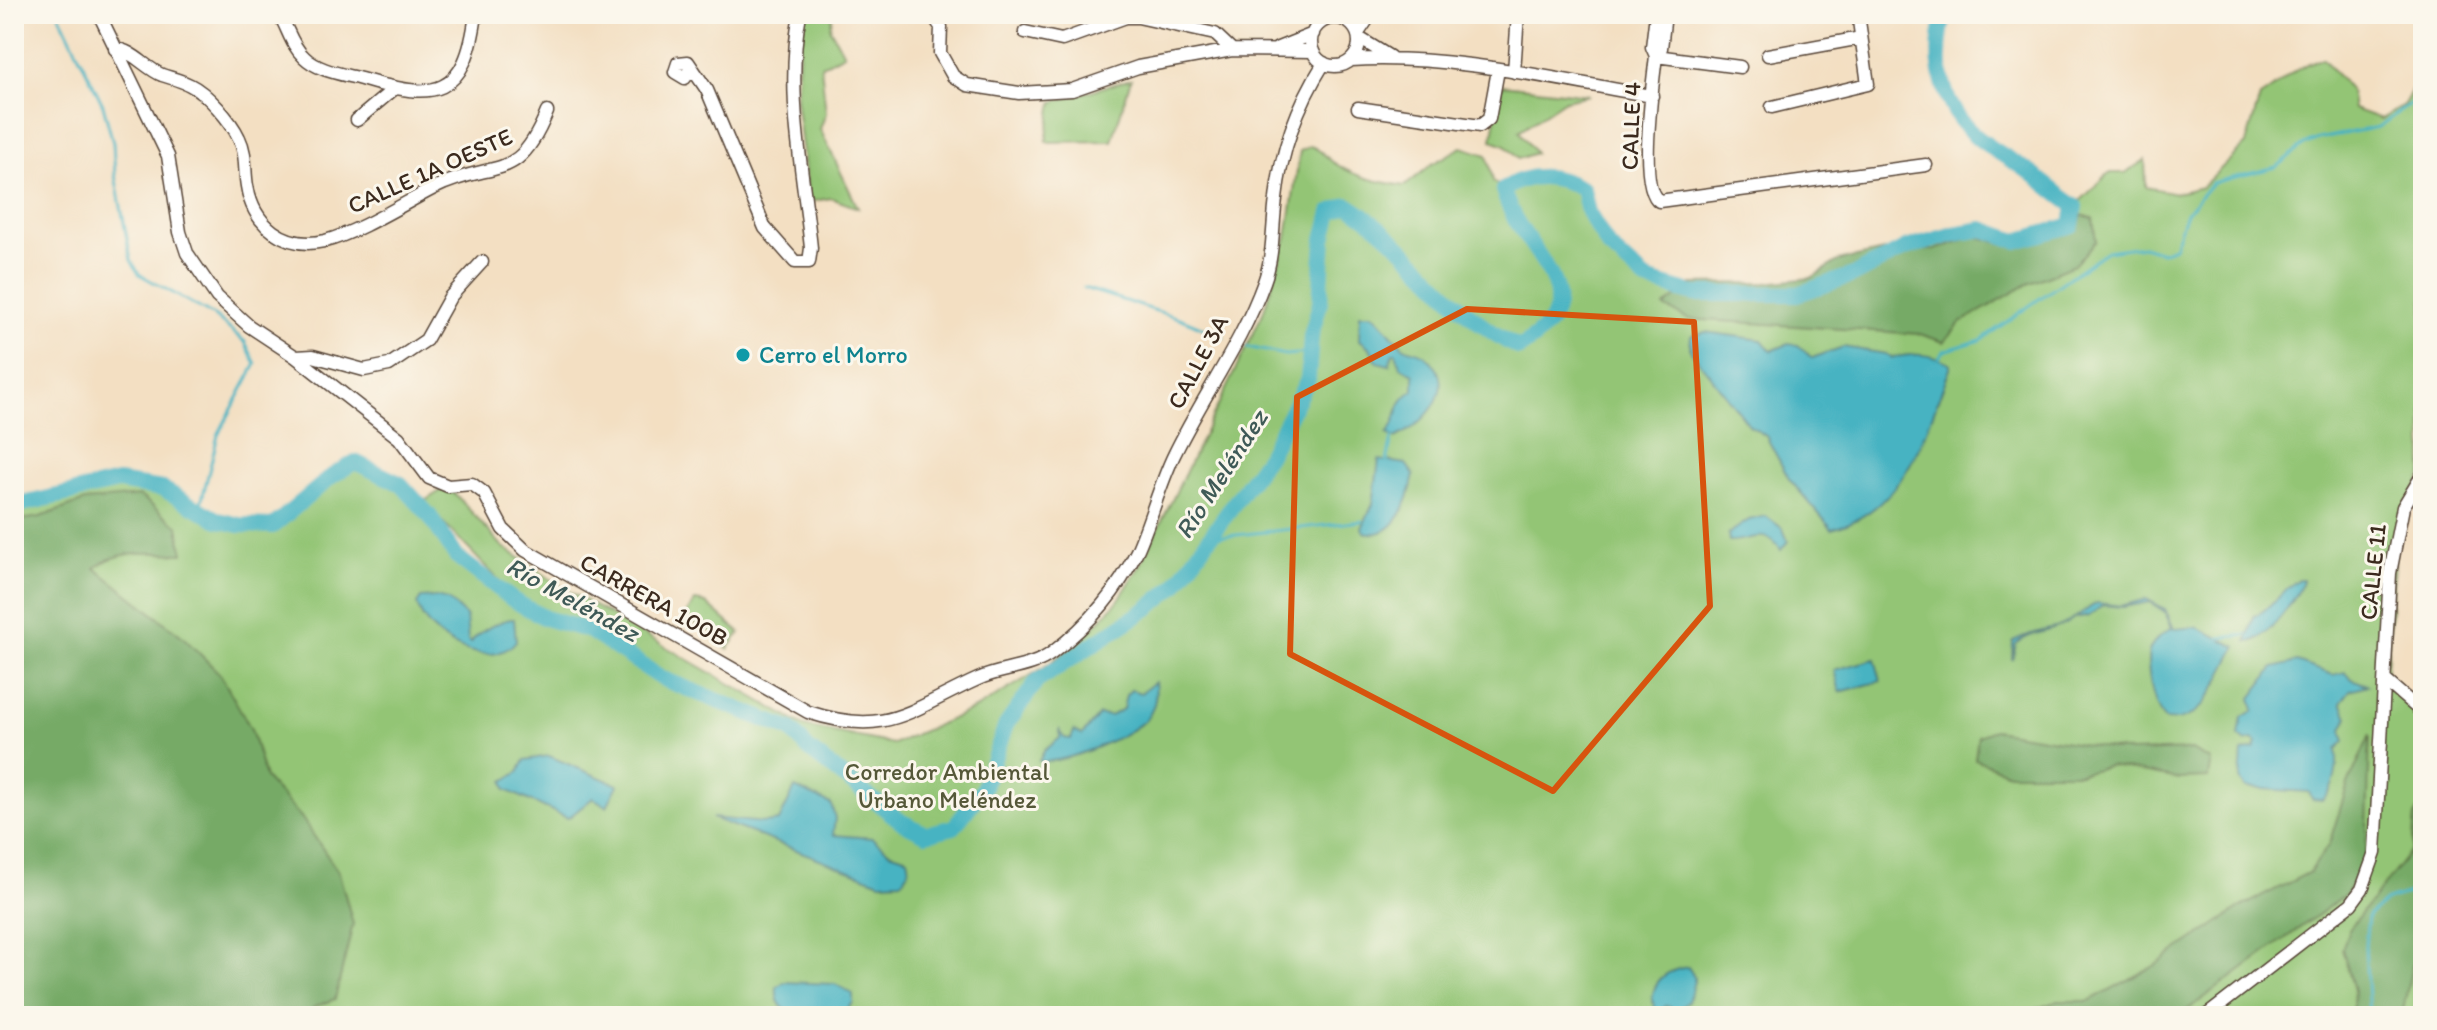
<svg xmlns="http://www.w3.org/2000/svg" width="2437" height="1030" viewBox="0 0 2437 1030" font-family="Itim,sans-serif">
<style>
.green{fill:#93c575;stroke:#67784a;stroke-width:2}
.forest{fill:#76aa66;stroke:#586a42;stroke-width:2}
.water{fill:#46b3c2;stroke:#406e70;stroke-width:2}
.lines{fill:none;stroke-linecap:round;stroke-linejoin:round}
.stream{stroke:#46b3c2;stroke-width:3}
.river{stroke:#46b3c2;stroke-width:16}
.minor-casing{stroke:#574537;stroke-width:15}
.minor{stroke:#fff;stroke-width:12}
.marked{fill:none;stroke:#d7540e;stroke-width:6;stroke-linejoin:round}
.culture-dot{fill:#0f9aa8;stroke:#fbf7ec;stroke-width:3}
.labels{text-anchor:middle;stroke-width:6;stroke-linejoin:round;paint-order:stroke}
.street-label{font-size:24px;fill:#3b2a1e;stroke:#fbf7ec}
.culture-label{font-size:24px;fill:#0d838f;stroke:#fbf7ec;text-anchor:start}
.park-label{font-size:24px;fill:#555838;stroke:#fbf7ec}
.water-label{font-size:26px;font-style:italic;fill:#3f5a57;stroke:#fbf7ec}
</style>
<rect width="100%" height="100%" fill="#fbf7ec"/>
<filter id="ink" filterUnits="userSpaceOnUse"><feTurbulence type="fractalNoise" baseFrequency=".0125" numOctaves="2"/><feDisplacementMap in="SourceGraphic" scale="16" xChannelSelector="R" yChannelSelector="G"/><feConvolveMatrix kernelMatrix="1 2 1 2 8 2 1 2 1" color-interpolation-filters="sRGB"/></filter>
<filter id="wash" filterUnits="userSpaceOnUse"><feTurbulence type="fractalNoise" baseFrequency=".006" numOctaves="4" result="noise"/><feDisplacementMap in="SourceGraphic" scale="32" xChannelSelector="R" yChannelSelector="G"/><feGaussianBlur stdDeviation="1.8" result="paint"/><feColorMatrix in="noise" values="0 0 0 0 0 0 0 0 0 0 0 0 0 0 0 0 0 1.4 0 .05"/><feComposite in="paint" operator="in"/></filter>
<g filter="url(#wash)">
<rect width="100%" height="100%" fill="#f3dfc2"/>
<path class="green" d="M802,14H833L830,28L844,54L821,66L826,113L820,129L858,208L831,198L809,202L796,99Z
M2323,59L2350,90L2353,109L2381,119L2403,106L2423,71V474L2396,531L2386,681L2423,713V1016H14V506L118,482L163,489L218,520L239,525L273,526L332,476L355,462L401,484L429,515L456,556L523,605L423,502L448,486L502,546L565,589L804,726L893,744L977,708L1043,668L1082,639L1118,601L1140,566L1263,313L1287,237L1300,151L1310,146C1322,149 1325,158 1336,164C1357,178 1380,182 1405,186L1432,164L1462,147L1487,155L1493,181L1502,190C1529,171 1556,174 1583,189L1588,212L1608,246L1646,280L1694,294L1763,292L1883,262L1906,248L1954,234L1983,229L2017,241L2072,225L2075,206L2109,173H2125L2145,160L2146,187L2176,193L2202,187L2246,144L2260,97C2280,85 2301,61 2323,59Z
M1131,79L1112,141L1046,142L1053,102Z
M1502,85L1589,95L1565,100L1519,131L1535,153L1518,159L1505,145L1492,140Z
M695,601L706,603L740,633L728,649L715,640V633L684,618Z"/>
<path class="forest" d="M2082,215L2093,218L2096,241L2074,265L2028,284L1960,323L1944,342L1920,334L1688,319L1664,307L1692,284L1766,283L1811,278L1838,261L1884,251L1935,250L1974,236L2006,244L2028,243L2078,226Z
M140,496L178,526L183,554C152,553 120,548 95,568L183,637L220,674L251,729L265,778L301,817L339,873L353,924L335,999L314,1007L308,1016H14V521L40,517L85,501Z
M1994,730L2130,752L2191,750L2211,760L2208,778L2179,779L2110,766L2080,773H2008L1975,759L1978,736Z
M2370,735L2366,859L2346,894L2179,1016H2028L2033,1010L2058,1001H2089L2151,968L2243,906L2310,872L2329,844L2348,784Z
M2423,800V933L2411,970L2402,1016H2352L2354,990L2342,949L2349,929L2412,850L2415,816Z"/>
<path class="water" d="M1360,314H1373C1384,323 1392,337 1403,346C1410,351 1419,350 1426,356C1461,386 1426,424 1395,438L1387,434C1401,419 1392,405 1414,390V374L1401,367L1396,353H1393L1389,365L1377,362L1370,348L1359,339Z
M1705,332L1762,340L1771,351L1788,344L1798,345L1812,358L1843,347L1886,354L1892,358C1913,353 1929,353 1950,363V369C1924,433 1907,509 1832,529L1789,479L1766,436L1750,426L1690,350L1691,336Z
M1379,460L1406,464L1414,475C1409,501 1396,541 1364,532L1362,528L1373,504Z
M1766,516L1783,529L1788,541L1781,550C1765,526 1751,542 1729,541L1728,534L1749,520Z
M2299,579H2303C2301,595 2263,644 2247,642L2254,616C2275,607 2280,591 2299,579Z
M436,597L448,600L466,616L468,640L471,643C476,633 503,618 514,619L516,641C491,674 425,638 417,604L421,598Z
M2146,599L2165,609L2174,629L2197,627L2237,647C2220,675 2206,725 2166,720C2154,712 2144,662 2150,649C2154,639 2165,633 2172,628L2165,612L2150,602L2123,607L2103,605L2089,616L2073,618C2056,634 2034,629 2016,644L2012,660L2013,641C2027,634 2041,631 2055,628C2066,626 2086,609 2097,603L2121,606Z
M1875,659L1881,681L1840,692L1834,670Z
M2297,662L2333,675L2345,672L2352,679L2367,685L2350,690L2341,703L2348,717L2342,729L2345,741L2337,749C2338,765 2336,789 2322,800L2312,799L2309,792L2246,788L2240,780L2242,752L2255,749L2257,743L2253,740L2246,742L2239,736L2242,717L2254,711L2251,698L2274,668Z
M1155,682C1157,694 1155,708 1147,718C1131,736 1062,765 1039,761L1044,751L1060,738V731L1064,738L1071,739L1074,731L1082,735L1099,715L1110,716L1123,709L1126,695L1131,690L1141,693Z
M549,756L618,785L607,806L593,798L568,818L506,790L504,781L519,772L525,760Z
M795,788L831,804L835,818L833,835L872,838L890,852L908,858C911,868 909,873 902,881L880,882L712,818L765,823L779,821Z
M1688,967L1695,978L1688,1002L1673,1014L1672,1008L1666,1006L1658,1014L1652,1000C1654,978 1668,970 1688,967Z
M784,982L835,984L853,994V1003L841,1016C817,1016 773,1023 777,987Z"/>
<g class="lines">
<path class="stream" d="M59,14L103,105L113,143L115,175L131,260L139,274L214,316L245,342L256,364L218,435L199,511
M1084,288L1182,319L1224,337
M1247,347L1285,355L1309,353
M1939,358L1944,351L1981,340L2107,251L2143,246L2162,252L2174,247L2186,213L2212,183L2276,167L2304,145L2318,139L2378,127L2412,103L2423,91
M1387,461L1392,438
M1209,538L1363,521
M2219,638L2247,635
M2369,1016L2365,946L2368,916L2387,900L2423,889"/>
<path class="river" d="M14,506L118,482L163,489L218,520L239,525L273,526L332,476L355,462L401,484L429,515L456,556L513,600L545,618L590,631L663,679L791,730L808,749L902,822L926,834L954,827L983,789L1006,725L1037,681L1147,609L1175,586L1268,456L1308,379L1311,336L1320,303L1324,239L1331,212L1348,205C1414,246 1448,312 1519,348C1606,297 1520,254 1503,190C1529,171 1556,174 1583,189L1588,212L1608,246L1646,280L1694,294H1798L1856,274L1906,248L1954,234L1983,229L2017,241L2072,225L2075,206C2057,195 2043,180 2025,169C2010,159 1993,150 1978,138C1941,109 1932,57 1945,14"/>
</g>
</g>
<g filter="url(#ink)">
<g class="lines">
<defs>
<path id="minor" d="M99,14L168,156L180,232L187,253L217,297L249,326L296,357L399,438L429,478L448,486L472,484L484,493L503,529L525,550L808,712C888,738 909,710 978,679C1002,668 1031,669 1052,653C1087,626 1118,591 1137,551C1151,520 1159,486 1174,455C1202,397 1242,343 1264,282C1274,255 1272,227 1276,199C1281,149 1297,106 1324,63
M279,14C288,28 291,45 304,57C318,71 342,74 361,79C436,101 465,98 476,14
M932,14L941,27L940,53L953,76L967,85L1019,93L1072,90L1138,67L1232,50L1313,51
M1499,14L1518,17
M1665,14L1661,48L1656,56C1653,81 1638,188 1659,201L1926,165
M1311 42a24 24 0 1 1 48 0a24 24 0 1 1-48 0Z
M1025,32L1062,40L1126,17H1138L1215,34L1232,50
M1358,33L1371,14
M1359,38L1390,57
M1278,48L1313,34
M115,49C133,50 145,68 162,75C171,78 181,80 190,85C207,93 231,121 239,138C247,154 244,170 247,186C253,225 285,250 325,241C357,233 403,204 434,188C495,158 517,186 547,112
M1768,55L1861,38
M1656,56L1740,67
M1656,56L1652,47L1656,14
M1351,60C1451,54 1553,79 1652,96
M691,68L685,78L675,72L678,63L688,62L707,90L765,228L795,262H809L811,248C803,171 785,90 800,14
M1514,72L1518,14
M1772,107L1868,84L1858,14
M1358,108L1480,126L1489,119L1498,70
M357,120L395,88
M296,357L313,356L364,370L389,365L426,340L450,297L482,262
M2386,681L2423,713
M2206,1016L2351,904L2362,889L2375,853L2390,573L2403,507L2423,474"/>
</defs>
<use href="#minor" class="minor-casing"/>
<use href="#minor" class="minor"/>
</g>
</g>
<path class="marked" d="M1467,309L1694,322L1710,606L1553,791L1290,654L1297,397Z"/>
<circle class="culture-dot" cx="743" cy="355" r="8"/>
<g class="labels">
<g class="street-label">
<text transform="translate(1631 126) rotate(-88)" y="8">CALLE 4</text>
<text transform="translate(430 171) rotate(-24)" y="8">CALLE 1A OESTE</text>
<text transform="translate(1198 362) rotate(-62)" y="8">CALLE 3A</text>
<text transform="translate(2373 572) rotate(-84)" y="8">CALLE 11</text>
<text transform="translate(654 600) rotate(29)" y="8">CARRERA 100B</text>
</g>
<g class="culture-label">
<text x="759" y="363">Cerro el Morro</text>
</g>
<g class="park-label">
<text x="947" y="780">Corredor Ambiental<tspan x="947" dy="28">Urbano Meléndez</tspan></text>
</g>
<g class="water-label">
<text transform="translate(1221 474) rotate(-57)" y="9">Río Meléndez</text>
<text transform="translate(573 599) rotate(29)" y="9">Río Meléndez</text>
</g>
</g>
<rect width="2437" height="1030" fill="none" stroke="#fbf7ec" stroke-width="48"/>
</svg>
